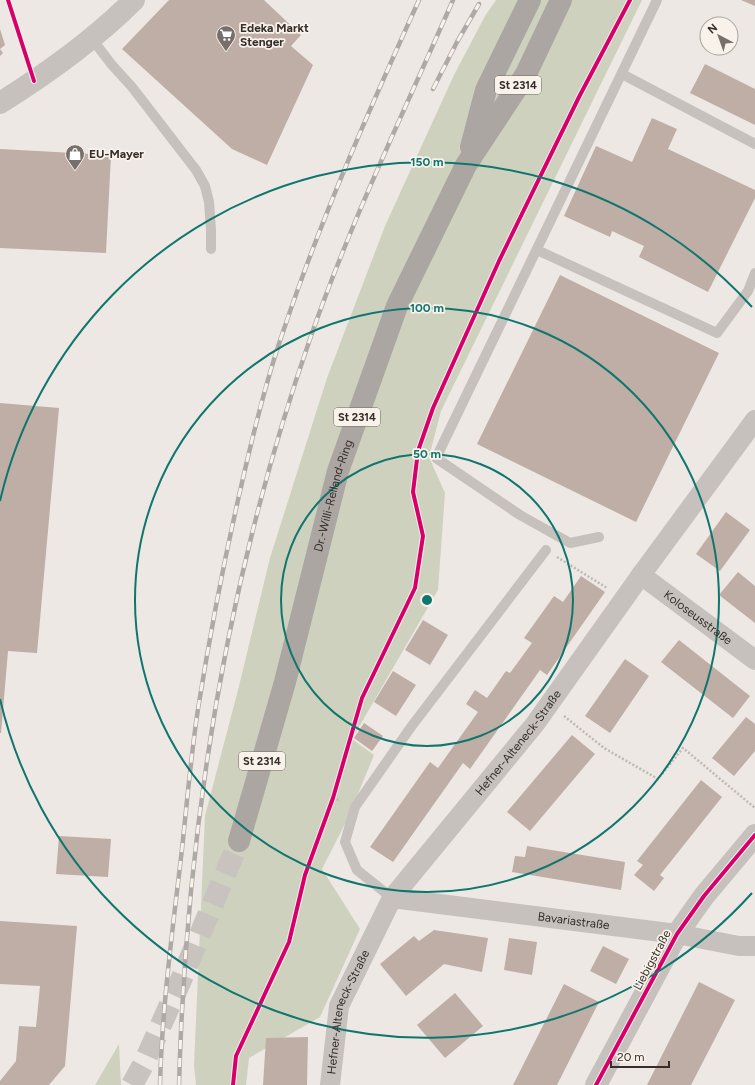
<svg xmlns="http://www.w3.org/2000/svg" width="755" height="1085" viewBox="0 0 755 1085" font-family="Figtree,sans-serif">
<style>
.green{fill:#ced1be}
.building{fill:#bfaea6}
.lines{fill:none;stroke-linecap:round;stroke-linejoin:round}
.trunk-tunnel{stroke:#c8c3be;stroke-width:22;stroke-dasharray:22 11;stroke-linecap:butt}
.path{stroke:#bfb9b4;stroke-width:2.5;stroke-dasharray:2 2;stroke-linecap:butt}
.service{stroke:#c6c1bc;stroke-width:10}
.minor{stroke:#c6c1bc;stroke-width:20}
.tertiary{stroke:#c6c1bc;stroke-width:22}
.trunk{stroke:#aca6a2;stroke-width:22}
.rail-casing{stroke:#aea9a6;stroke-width:4.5}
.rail{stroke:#f8f2eb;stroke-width:3;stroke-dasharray:9;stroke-linecap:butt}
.cycleway-casing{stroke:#f8f2eb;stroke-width:6}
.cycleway{stroke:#d6006c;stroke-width:4}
.ring{fill:none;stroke:#0f766e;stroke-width:2}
.labels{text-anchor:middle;stroke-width:3.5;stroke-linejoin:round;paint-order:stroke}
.shield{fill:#f8f2eb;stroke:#706964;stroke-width:1}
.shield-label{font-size:11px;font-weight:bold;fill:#362e2a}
.poi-label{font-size:12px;font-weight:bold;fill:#362e2a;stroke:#f8f2eb;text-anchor:start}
.street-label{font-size:12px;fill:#362e2a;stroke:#f8f2eb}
.centre{fill:#0f766e;stroke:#f8f2eb;stroke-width:2}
.ring-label{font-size:12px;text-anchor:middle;font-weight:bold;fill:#0f766e;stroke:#f8f2eb;stroke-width:3.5;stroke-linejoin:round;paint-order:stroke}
</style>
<rect width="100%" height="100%" fill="#ede8e3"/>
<path class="green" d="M496,0H642L441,411L429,457L445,493L438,590L352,739L374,755L348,818L322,869L360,929L320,1017L249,1058L246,1085H196L194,1065L205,816L239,686L270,558L327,378L385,226L454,75L485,16Z
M119,1044L121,1085H95Z"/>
<path class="building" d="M169,0H264L301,35L291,46L313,65L267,165L232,149L122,49Z
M741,0H755V6Z
M0,29L5,45L0,49L3,53L0,56Z
M705,64L755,89V125L690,93Z
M652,118L677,129L668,149L755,190V198L708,292L639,257L644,246L612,231L610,237L564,216L596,146L632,162Z
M0,149L111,155L106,253L0,248Z
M560,275L719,353L636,522L477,444Z
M0,403L59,408L37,653L8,651L1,733H0Z
M726,512L750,530L720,571L696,554Z
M738,572L755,586V623L719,595Z
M581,576L605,592L547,675L540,670L470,769L463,763L393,862L370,847L430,762L438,768L478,712L466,704L475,690L487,698L506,671L510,673L532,643L524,638L554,596L563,602Z
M423,620L448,635L430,665L405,650Z
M679,640L750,696L733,718L661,662Z
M625,659L649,676L610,733L585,716Z
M393,671L416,685L396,716L374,702Z
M746,717L755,724V751L734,776L712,758Z
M364,723L383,736L372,751L354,738Z
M572,735L595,754L530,831L507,812Z
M701,780L722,797L660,875L664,878L654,891L634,875L643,865L637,861Z
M59,836L111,839L108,877L56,874Z
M527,846L625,862L621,890L512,872L515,856L525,857Z
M0,921L77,926L65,1066L49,1085H0V1081L16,1061L19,1026L36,1027L40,986L0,984Z
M434,930L488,938L482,972L444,964L406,996L380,964L414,936L419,941Z
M509,938L537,942L532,975L504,970Z
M603,946L629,959L616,984L590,971Z
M699,982L735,1000L691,1085H647Z
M564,984L599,1002L559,1081L557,1085H513Z
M455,993L483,1026L445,1058L417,1025Z
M308,1037L307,1085H263L266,1038Z"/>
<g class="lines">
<path class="trunk-tunnel" d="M132,1085L144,1063L181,980L239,841"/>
<path class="path" d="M8,0L27,61
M557,557L607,588
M564,716L604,748L658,779L683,748L755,808
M333,798L341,801"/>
<path class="service" d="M92,39L112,65L132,87L196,170L205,186L209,202L211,230V249
M622,74L755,144
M537,250L717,333L748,291L755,273
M599,537L570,543L520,515L436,458L657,0
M392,898L357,870L345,842L355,807L411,727L546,550"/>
<g class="minor">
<path id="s1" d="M641,575L755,660"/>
<path id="s2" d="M392,898L677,934L739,946H755"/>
<path id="s3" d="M330,1085L339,1006L392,898L535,724L641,575L755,420"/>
</g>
<path class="tertiary" d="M0,103C48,73 94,40 134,0
M596,1085L677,934L704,896L755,835"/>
<g class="trunk">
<path d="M471,147L486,90L530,0"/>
<path id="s4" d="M239,841L285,682L338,471L397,306L466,165L526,74L561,0"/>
</g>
<defs>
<path id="rail" d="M433,89L457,42L479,4
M160,1085C162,1006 173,927 182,849C187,802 191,755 198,709C210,634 224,560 241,487C253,434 266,380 284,329C322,216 370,108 419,0
M179,1085C186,831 226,580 310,339C350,223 404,112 453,0"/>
</defs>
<use href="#rail" class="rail-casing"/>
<use href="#rail" class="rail"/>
<defs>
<path id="cycleway" d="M8,0L34,81
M233,1085L236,1056L289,942L305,875L333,798L362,698L415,588L423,536L413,492L418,451L433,408L499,261L579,97L630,0
M596,1085L677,934L704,896L755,835"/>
</defs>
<use href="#cycleway" class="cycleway-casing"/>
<use href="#cycleway" class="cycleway"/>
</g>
<g class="ring">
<circle cx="427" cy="600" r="146"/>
<circle cx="427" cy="600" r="292"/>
<path d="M752 893A438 438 0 0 1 0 699M0 501A438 438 0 0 1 752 307"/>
</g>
<defs>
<symbol id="supermarket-pin" viewBox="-11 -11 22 30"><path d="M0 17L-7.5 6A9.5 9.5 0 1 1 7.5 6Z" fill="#766f6b" stroke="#f8f2eb"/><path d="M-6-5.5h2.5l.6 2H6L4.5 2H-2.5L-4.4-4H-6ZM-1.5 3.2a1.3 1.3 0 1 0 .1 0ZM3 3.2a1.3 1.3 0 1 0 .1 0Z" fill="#fff"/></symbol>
<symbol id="shop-pin" viewBox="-11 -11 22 30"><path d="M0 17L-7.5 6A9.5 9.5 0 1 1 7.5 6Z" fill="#766f6b" stroke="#f8f2eb"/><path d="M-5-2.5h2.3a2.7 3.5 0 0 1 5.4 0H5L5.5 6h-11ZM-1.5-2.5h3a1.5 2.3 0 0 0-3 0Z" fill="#fff"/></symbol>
</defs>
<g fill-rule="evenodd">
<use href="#supermarket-pin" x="215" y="24" width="22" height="30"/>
<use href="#shop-pin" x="64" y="143" width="22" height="30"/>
</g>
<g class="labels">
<g class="shield">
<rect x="495" y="76" width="46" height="18" rx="3"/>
<rect x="334" y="408" width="46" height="18" rx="3"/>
<rect x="239" y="752" width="46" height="18" rx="3"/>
</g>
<g class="shield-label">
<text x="518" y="89">St 2314</text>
<text x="357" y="421">St 2314</text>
<text x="262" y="765">St 2314</text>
</g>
<g class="poi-label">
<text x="240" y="32">Edeka Markt<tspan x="240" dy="14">Stenger</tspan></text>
<text x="89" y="158">EU-Mayer</text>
</g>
<g class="street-label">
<text dy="4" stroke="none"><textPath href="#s4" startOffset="358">Dr.-Willi-Reiland-Ring</textPath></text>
<text dy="4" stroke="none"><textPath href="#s1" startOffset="71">Koloseusstraße</textPath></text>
<text dy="4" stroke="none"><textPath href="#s3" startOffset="400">Hefner-Alteneck-Straße</textPath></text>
<text dy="4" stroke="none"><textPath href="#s2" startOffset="183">Bavariastraße</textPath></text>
<text transform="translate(652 960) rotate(-62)" y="4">Liebigstraße</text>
<text dy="4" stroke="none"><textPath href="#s3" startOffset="76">Hefner-Alteneck-Straße</textPath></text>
</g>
</g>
<circle cx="427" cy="600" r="6" class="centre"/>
<g class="ring-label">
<text x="427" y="166">150 m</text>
<text x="427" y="312">100 m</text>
<text x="427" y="458">50 m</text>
</g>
<g transform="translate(719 36) rotate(319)"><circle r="19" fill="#f8f2eb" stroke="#aaa49e"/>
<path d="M0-3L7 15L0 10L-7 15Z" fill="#766f6b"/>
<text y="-6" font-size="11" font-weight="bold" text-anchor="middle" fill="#362e2a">N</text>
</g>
<path d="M611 1061v6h58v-6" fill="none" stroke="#362e2a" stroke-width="2"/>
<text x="617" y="1061" font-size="12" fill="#362e2a" stroke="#f8f2eb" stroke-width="3" paint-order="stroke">20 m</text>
</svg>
